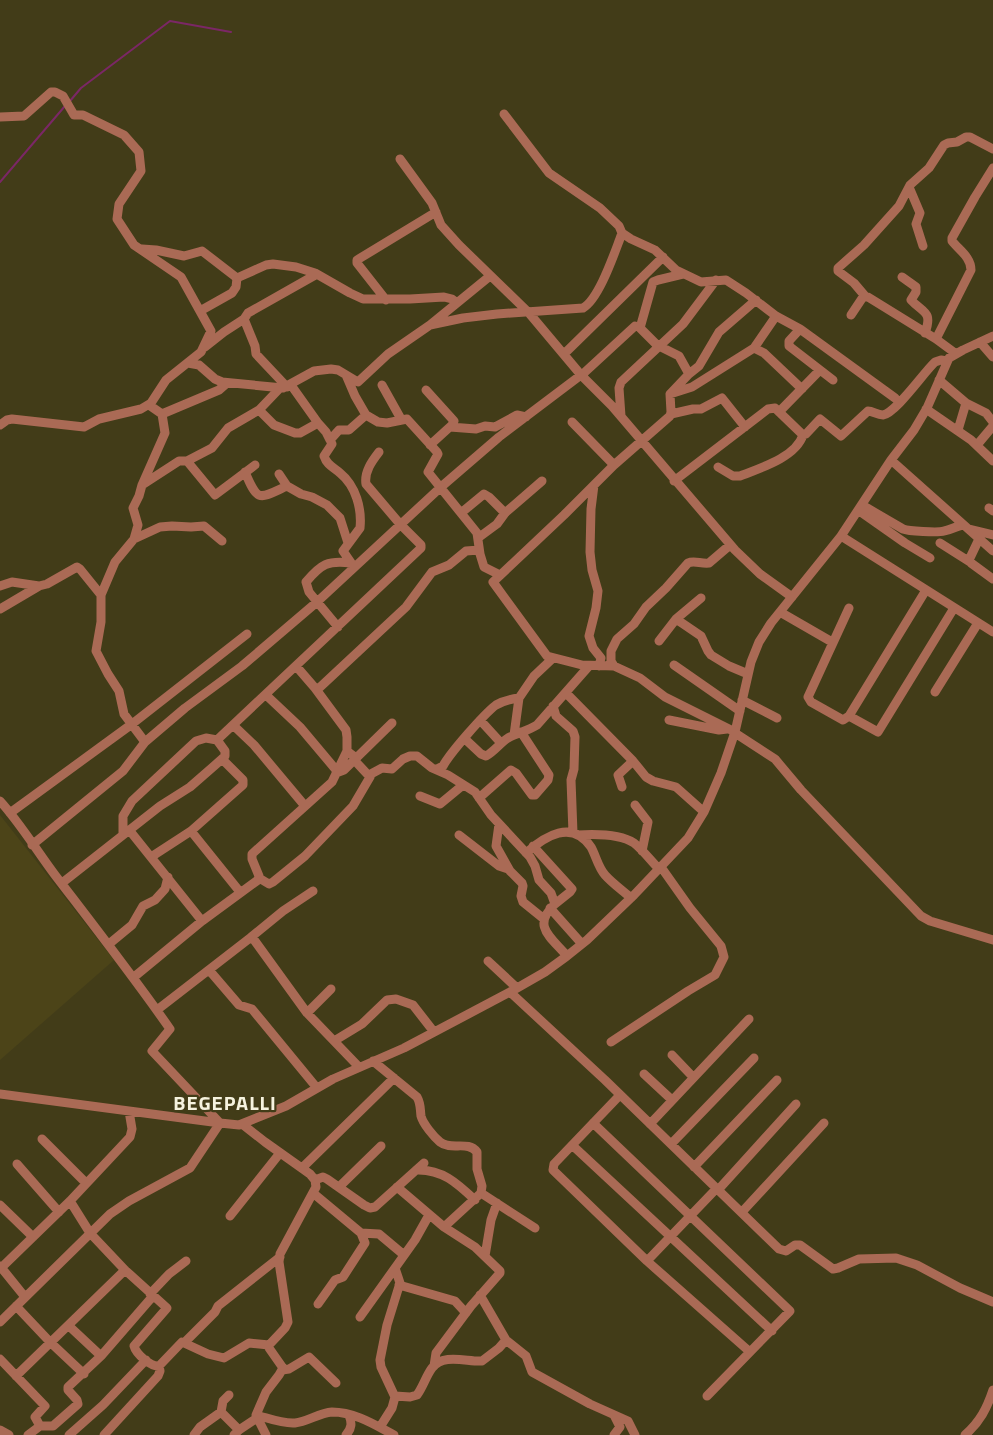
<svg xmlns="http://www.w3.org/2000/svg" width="993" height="1435" viewBox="0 0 993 1435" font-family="'Titillium Web',sans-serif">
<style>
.built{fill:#4c4418}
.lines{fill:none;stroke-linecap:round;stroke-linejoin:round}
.stream{stroke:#7b2766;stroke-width:2}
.minor{stroke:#aa6a55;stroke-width:9}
.labels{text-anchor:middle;stroke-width:4.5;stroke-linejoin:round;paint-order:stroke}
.district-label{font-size:20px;font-weight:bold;letter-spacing:1px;fill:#f6f3df;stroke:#423c18}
</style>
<rect width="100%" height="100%" fill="#423c18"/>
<path class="built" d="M0,815L114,960L0,1060Z"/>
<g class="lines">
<path class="stream" d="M70,101L81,88L170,21L231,32
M0,182L65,106"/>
<path class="minor" d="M0,117L24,116L51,92H55L63,96L74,115H83L124,135L139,152L141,171L119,204L117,219L134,245L181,277L211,331L201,352L166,380L151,403L141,409L99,419L84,427L12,419L7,420L0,425
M400,159L432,203L441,225L459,245L529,313L581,375L612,406L735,550L760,574L792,597
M909,187L920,213L916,224L923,246
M622,233L631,239L655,250L676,270L701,282L726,280L746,293L776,316L800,329L895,398
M142,249L156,250L184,256L202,251L237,278
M902,277L916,287V292L911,300C923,313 933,311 925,333
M865,296L854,283L838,271V268L864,245L899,206L910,185L929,168L944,145L948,143L957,142L966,137H970L993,149
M386,300L357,263V260L436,212
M200,311L232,293L236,287L237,278L266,265L273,264L296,267L315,273L350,293L363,299H410L444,297L452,299L456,302
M851,315L863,297H868L936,339L955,353
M430,325L463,318L497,314L583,308C599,299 614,254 621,236L622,233L619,226L600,208L549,173L504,114
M640,328L653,282L658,280L683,274
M800,329L789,341V346L833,380
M936,339L971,270C971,257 959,250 952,241V238L975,197L993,168
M980,342L993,357
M205,347L224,332L244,319
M754,348L776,316
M564,354L663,257
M188,363L199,365L215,379L222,382L283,388L314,371L331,369L338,370L358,382L388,354L430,325L490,276
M689,374L699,366L719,332L756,300
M346,375L355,396L366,415
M939,380L966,403L986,413L993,422
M291,385L318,423
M382,385L401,419
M287,387L256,354L255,346L244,319L248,313L317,274
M426,390L454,421L452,425L430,445
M670,394L692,387L754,348L764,353L802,389
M926,409L971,440L993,461
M259,410L274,425L295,433H300L318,423L326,432L332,444L324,456C327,465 333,467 340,473C356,486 362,509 360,528L343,551L354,567
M779,412L820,370
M162,414L219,390L227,383
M671,414L693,409H701L722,398L745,427
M621,416L619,388L621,382L683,324L716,280
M572,422L614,465
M450,427L476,429L485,426L495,427L517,415L526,417
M958,430L966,403
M330,440L339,430H349L366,415L378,422L387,423L407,419L437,452L438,454L428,472L477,533L480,554L484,567L500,575
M977,445L993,426
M891,460L993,551
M187,461L215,495L255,465
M718,467L733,476H740C761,468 796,457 803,435
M245,472C258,503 259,499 287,486
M279,474L287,486L301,494L312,497L327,505L340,518L348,543
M674,481L768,409L775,408L803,435L806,434L820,419L841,436L868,411C873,411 877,415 883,415C896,413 924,372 935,362L941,360L947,361
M142,485L165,433L162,414L149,405
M594,485L591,509L590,552L592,570L598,591L596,608L589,636L593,648L601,658L599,666
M862,505L903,529C908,531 938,533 944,531C951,530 956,526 963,525
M989,508L993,511
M858,510L905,543L930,558
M461,513L484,494L489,497L505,513
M969,529L993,535
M841,536L993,632
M478,538L497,524L505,513L542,481
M134,539L138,525L133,508L139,496L142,485L179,461H187L212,448L228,428L259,410L280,388
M979,539L969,560L971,563L993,579
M940,543L970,562
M0,586L12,582L39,586L47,584L77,567L80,569L101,595
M849,608L808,697L811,702L843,720L849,716L926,590
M0,609L39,586
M780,612L832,642
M676,619L701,636L708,651L711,655L729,666L748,674
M338,627L309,592L306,582C321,564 328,560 351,563
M659,641L676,619L701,598
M674,665L740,711
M614,666L611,661V651L617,639L634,624L646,607L666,588L688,563C694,560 701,564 709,563L730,545
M317,690L406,607L432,572L449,565L466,551L479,550
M935,692L978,623
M566,693L633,761L646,777L653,781L676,787L704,812
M266,695L300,727L337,771
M742,700L777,718
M553,706L556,716L573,731L575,737L574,769L571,780L573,833
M849,716L878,732L954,608
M480,720L501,743
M669,720L719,730L727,729
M233,725L254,745L305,806
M735,733L775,759L801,790L921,916L930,921L993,940
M514,735L519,698L534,676L552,659
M465,739L481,754L486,756C494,752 500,743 508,738C517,733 528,731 537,725L589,666
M217,740L421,548V545L400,524L366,484C364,472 372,461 379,452
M145,742L124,714L119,691L108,674L96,651L101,622V595L115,562L134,539L160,527L172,526L191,527L204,526L222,541
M437,769L443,766C450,753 484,714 496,705C503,701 511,699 519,698
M336,773L344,770L392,723
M369,775L382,768L392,769L403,759L410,756H417L432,768L448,775L475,792L491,815L530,857L535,866L539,880L551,893L555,904C531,926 551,937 567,956
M622,787L618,775L633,761
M420,796L440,804L463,785
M479,798L511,770L516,773L532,795H535L548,780L549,775L521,732
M0,801C20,823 37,851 55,875C94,926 133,976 170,1029L152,1051L220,1123
M635,805L648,822L642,851
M10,813L132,724L247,634
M499,824L496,846L510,871L522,883L523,886L521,896L523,902L544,919
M130,831L202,921
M191,831L240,892
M459,835L499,866L508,869
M578,835C595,834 620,834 634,843C643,850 651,861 659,869
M32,845L123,771L145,742L185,708L242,666L317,602L441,487L499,437L585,372L635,326L639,327L657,345L679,356L689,374L670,394L671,412L670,416L614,465L564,515L493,582L547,656L582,665L614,666L640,678L665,697L735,732
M533,846L572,889L570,892L555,904
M526,853C545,836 572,819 591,847C596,856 598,867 605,875C612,883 622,890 631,898
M151,857L191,831L243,785V780L222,759
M259,878L269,884L273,882L305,856L353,806L370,777L356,762L355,757L347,751
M62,883L160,806L190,787L222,759L225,756V751L217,740L206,738L196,741L132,801L123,816V834
M550,908L582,944
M252,937L307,1013L359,1067
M109,944L132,925L143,906L155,900L165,889L168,877
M488,961L517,988
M209,970L239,1005L252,1009L317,1088
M134,977L202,921L258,880L259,876L252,859V854L332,782L347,751V737L346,730L315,688L296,666
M510,992L605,1080L779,1249L786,1251L795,1245H800L833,1269L838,1268L859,1259L896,1258L917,1265L960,1288L993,1302
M157,1010L250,938L283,911L313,891
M307,1013L331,989
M334,1041L362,1024L387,1000L396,999L413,1005L434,1032
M611,1042L688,991L715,975L724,957L721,946L690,908L661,867
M672,1055L693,1077
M373,1061L417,1097C421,1104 420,1109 421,1116C423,1124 434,1137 440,1142C451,1151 468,1140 477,1152V1169L482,1186L481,1193L444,1227
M644,1074L672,1100
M0,1094L220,1123
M620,1095L554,1164L553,1170L647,1261L750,1352
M593,1123L790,1311L707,1396
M242,1124L265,1142L310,1174L315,1180L316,1187L280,1254L279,1262L288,1322L285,1328L269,1345V1348L283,1368L279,1375L266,1392L256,1415L266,1435
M650,1124L749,1019
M42,1139L86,1183
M671,1144L754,1058
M572,1145L772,1331
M17,1164L59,1212
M694,1167L777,1080
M302,1168L394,1078
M416,1170C442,1169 457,1183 475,1200
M315,1180L323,1177L327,1179L364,1205L370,1208L375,1207L424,1163
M339,1187L381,1146
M397,1187L444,1227L475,1247L500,1271V1273L471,1306L436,1353L434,1366
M718,1190L796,1104
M313,1193L361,1233L365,1243L343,1277L335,1280L318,1304
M481,1193L535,1228
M70,1201L90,1233L125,1270L167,1308L134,1346C136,1354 151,1367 159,1366L182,1342L208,1354L224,1358L249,1343L269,1345
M0,1205L33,1237
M742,1212L824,1123
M230,1216L280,1153
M361,1233L379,1234L404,1255
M485,1256L491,1220L497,1203
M647,1261L717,1188
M0,1266L25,1297
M0,1269L70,1201L130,1137L132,1129L129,1111
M399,1285L455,1301L466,1313
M150,1294L169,1274L186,1261
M480,1295L506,1340L526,1356L532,1372L590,1404L628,1421L635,1435
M16,1306L50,1342L84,1374
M360,1317L415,1240L429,1215
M0,1322L110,1214L129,1201L190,1168L220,1123L239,1125L286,1106L333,1079L404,1048L510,992L545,972L567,956L587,940L634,895L688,838L704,812L721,773L735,732L751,662L759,642L771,623L841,536L891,460L914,430L927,408L949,358L963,350L993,336
M185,1342L215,1312L218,1306L280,1257
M101,1356L153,1296
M0,1359L45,1406L35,1417L40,1426
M282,1370L289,1369L309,1357L336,1383
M16,1376L125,1270
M395,1396L410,1397L417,1395C423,1387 426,1376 432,1368C443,1353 467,1362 482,1361L499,1348L506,1340
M221,1412L223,1401L229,1395
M256,1415C268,1418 282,1424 295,1423C307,1422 319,1413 332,1412C355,1412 375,1425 394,1435
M614,1415L620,1427L614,1435
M380,1427L392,1408L395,1397L381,1367L380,1360L387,1325L400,1283L395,1268
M0,1430L9,1435
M28,1435L40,1426H53L78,1404L77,1400L68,1390V1387L101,1356L69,1326
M69,1435L103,1405L146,1360
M104,1435L158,1376L160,1371L159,1366
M194,1435L200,1427L221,1412L239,1430
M234,1435L239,1430L257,1418
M346,1435C352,1428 352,1423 349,1415
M965,1435C980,1422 987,1408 993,1390"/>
</g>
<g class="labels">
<g class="district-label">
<text x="225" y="1110">BEGEPALLI</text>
</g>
</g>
</svg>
